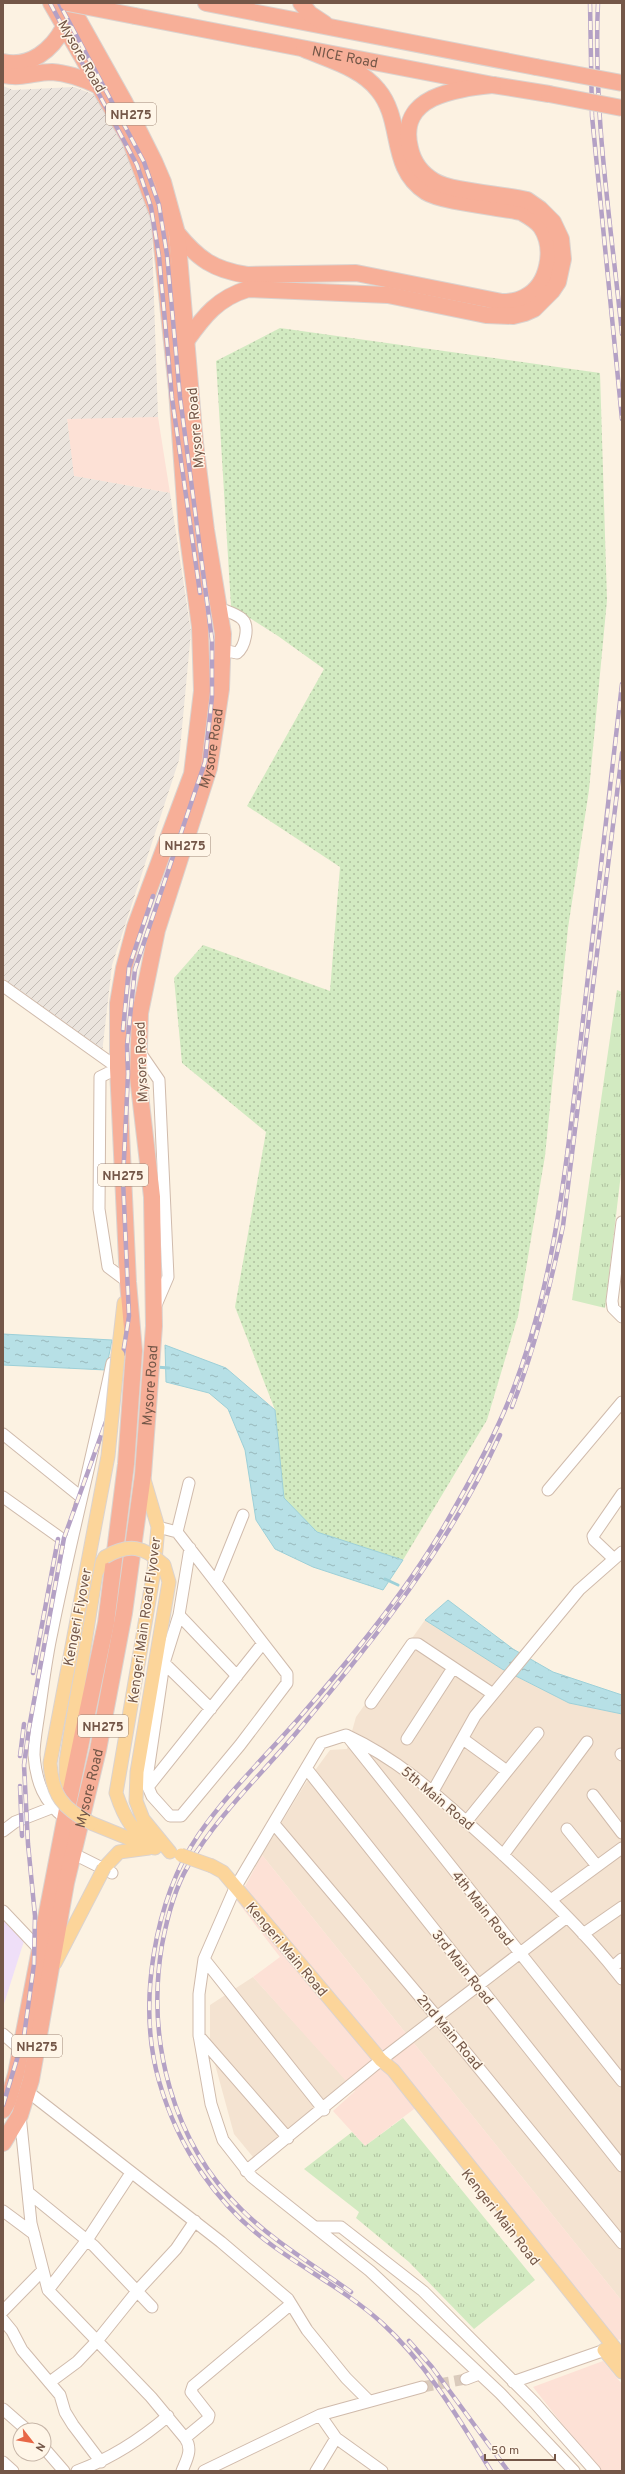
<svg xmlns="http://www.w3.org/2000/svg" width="625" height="2474" viewBox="0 0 625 2474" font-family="Overpass,sans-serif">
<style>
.residential{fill:#f4e3d1}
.commercial{fill:#fde1d6}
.industrial{fill:url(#industrial-furrows)}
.education{fill:#efdff8}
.grass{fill:url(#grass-dots)}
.park{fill:url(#park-tufts)}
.water{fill:url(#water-ripples);stroke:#9dd0d8}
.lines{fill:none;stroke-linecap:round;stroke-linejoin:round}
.stream{stroke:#9dd0d8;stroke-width:3}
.minor-tunnel{stroke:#dacbbc;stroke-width:11;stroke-dasharray:11 5.5;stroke-linecap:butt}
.minor-casing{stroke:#d0bbac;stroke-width:13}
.major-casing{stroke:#dbd3cf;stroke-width:15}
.highway-casing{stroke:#dbd3cf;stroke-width:18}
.minor{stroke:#fff;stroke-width:11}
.major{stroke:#fcd59a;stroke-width:13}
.highway{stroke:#f7af98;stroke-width:16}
.rail-casing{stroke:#b4a1c5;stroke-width:4.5}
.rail{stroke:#fff6e8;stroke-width:3;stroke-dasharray:9;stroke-linecap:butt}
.major-bridge-casing{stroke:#dbd3cf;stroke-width:15;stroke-linecap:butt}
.highway-bridge-casing{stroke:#dbd3cf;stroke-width:18;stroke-linecap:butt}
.major-bridge{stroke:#fcd59a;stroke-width:13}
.highway-bridge{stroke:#f7af98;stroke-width:16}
.labels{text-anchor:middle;stroke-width:3;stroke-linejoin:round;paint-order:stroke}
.shield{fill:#fff6e8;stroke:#9e8778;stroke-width:1}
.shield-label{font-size:13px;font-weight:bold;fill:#745748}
.street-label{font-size:14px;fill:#745748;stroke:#fff6e8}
</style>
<defs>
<pattern id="industrial-furrows" width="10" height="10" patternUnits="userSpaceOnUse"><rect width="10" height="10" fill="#ebe4dd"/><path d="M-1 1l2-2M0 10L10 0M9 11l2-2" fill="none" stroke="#c3bcb5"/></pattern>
<pattern id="grass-dots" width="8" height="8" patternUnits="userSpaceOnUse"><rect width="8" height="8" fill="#d2eac1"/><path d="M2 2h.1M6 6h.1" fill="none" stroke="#afc09f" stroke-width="1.8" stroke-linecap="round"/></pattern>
<pattern id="park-tufts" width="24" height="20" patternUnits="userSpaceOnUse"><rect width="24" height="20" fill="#d2eac1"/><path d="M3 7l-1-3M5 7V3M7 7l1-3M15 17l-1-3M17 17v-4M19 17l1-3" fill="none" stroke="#afc09f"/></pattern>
<pattern id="water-ripples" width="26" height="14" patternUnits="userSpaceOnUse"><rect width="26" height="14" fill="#b7e0e6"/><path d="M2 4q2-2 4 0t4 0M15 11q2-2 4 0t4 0" fill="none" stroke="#99b8bc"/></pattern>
</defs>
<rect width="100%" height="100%" fill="#fcf2e2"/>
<path class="residential" d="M425,1620L502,1669L569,1703L622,1714V2301L262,1855L305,1784L330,1750L347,1749L356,1717Z
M253,1977L347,2081L253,2157L234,2134L210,2046V2005Z"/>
<path class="commercial" d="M158,417L170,493L73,476L67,418Z
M262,1855L622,2301V2339L614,2341L422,2103L365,2146L333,2111L355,2091L253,1977L280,1957L237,1901Z
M603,2361L622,2384V2471H599L533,2387Z"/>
<path class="industrial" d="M3,86L13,90L74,87L95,95L131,160L151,210L158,417L67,419L74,476L170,493L191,632L179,760L112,965L102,1053L3,978Z"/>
<path class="education" d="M3,1918L24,1941L3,2007Z"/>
<path class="grass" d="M280,328L600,373L607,600L589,790L568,928L545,1156L518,1316L487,1420L403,1560L316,1532L284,1498L275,1410L235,1307L266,1132L182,1063L174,978L203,945L330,991L340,867L247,806L324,669L278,636L231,606L216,361Z"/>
<path class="park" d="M617,990L622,992V1165L605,1308L572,1300Z
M403,2118L535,2280L474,2329L409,2262L356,2218L359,2212L304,2169L352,2132L365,2146Z"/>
<path class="water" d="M3,1334L112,1340L106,1370L3,1365Z
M165,1345L226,1368L275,1410L284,1498L317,1532L403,1560L383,1590L313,1567L275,1549L256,1520L245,1450L228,1409L209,1393L166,1382Z
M448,1600L513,1649L553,1672L622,1695V1714L569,1703L502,1669L425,1620Z"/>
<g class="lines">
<path class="stream" d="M156,1367L169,1368
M385,1579L398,1585"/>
<path class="minor-tunnel" d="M422,2387L466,2379"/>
<defs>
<path id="minor" d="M219,608C226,611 237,614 242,619C250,626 245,647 237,653L222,650
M3,986L118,1068L100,1077L99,1209L108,1267L128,1282
M139,1051L159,1080L168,1277L156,1305
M622,1222L612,1301L613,1308L622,1317
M3,1434L81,1497
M548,1490L622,1402
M3,1497L69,1544
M158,1527L177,1532L287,1674V1683L240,1745L181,1816H170L152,1796L148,1787L263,1643
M177,1532L189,1483
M190,1548L179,1615L164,1663L211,1709
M614,1559L594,1540L593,1536L622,1494
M216,1582L243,1515
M179,1615L237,1676
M371,1703L412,1644H418L493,1694
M348,1737L622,2081
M407,1739L453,1668
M463,1739L507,1771
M621,1754L622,1755
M306,1768L622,2166
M148,1787L147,1778L164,1663
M433,1791L475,1716L579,1590L622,1552
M593,1795L622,1833
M65,1818C44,1802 36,1782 34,1755C34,1742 37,1727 39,1713C43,1686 46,1659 52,1632C70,1542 93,1454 112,1363
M466,1822L538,1733
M274,1824L437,2017L622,2243
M567,1829L597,1866
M3,1831L15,1822L51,1808
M74,1854L112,1873
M503,1855L587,1742
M551,1900L622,1848
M3,1911L40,1950
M583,1934L622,1907
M204,1959L324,2110
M614,1966L622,1959
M3,2034L20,2049
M199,2036L288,2138
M27,2091L221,2242L288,2299L307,2330L346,2378L368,2400
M20,2115L31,2223L48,2290L151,2397L185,2438C193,2449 187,2459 182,2471
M246,2171L381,2060L567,1917
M29,2193L94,2246L152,2307
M3,2211L34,2234
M317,2227H341L423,2291L535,2403L595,2471
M48,2290L87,2240L131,2173
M3,2311L43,2270
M3,2320L12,2331L22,2350L60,2395L65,2412L73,2425L101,2462
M466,2379L479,2374
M50,2382L77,2362L97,2341L138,2290L176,2249L195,2221
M513,2382L605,2350
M3,2409L27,2430
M320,2415L336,2438L382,2471
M185,2438L208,2419L209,2415L191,2392L193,2386L291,2304
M44,2448L64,2471
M3,2462L13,2471
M77,2471C110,2459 141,2439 168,2416
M204,2471L320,2415L422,2387
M316,2471L336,2438
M574,2471L500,2393L370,2271L252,2177L223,2140L211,2104L199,2035V1994L204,1959L235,1888L321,1743L346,1735C404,1762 442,1800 489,1842C536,1885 583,1929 622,1979"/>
<path id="major" d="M118,1355L124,1303
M143,1476L158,1527L154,1571L116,1793C126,1823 132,1828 155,1848
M164,1565L169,1582L137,1772L136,1801L143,1819L170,1852
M66,1791V1762L96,1573L105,1557
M91,1823L145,1845
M212,1866L223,1872L381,2060L393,2070L622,2357
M104,1868L119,1852L149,1848
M55,1963L100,1876
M604,2350L622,2372"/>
<g id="highway">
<path d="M206,3L536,67"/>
<path d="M301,3L310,14L325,24"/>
<path id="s1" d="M135,16L493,85L549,94"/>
<path d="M3,62C30,68 52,50 64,27"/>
<path d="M3,75C24,79 33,72 52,72C69,73 84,79 99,86"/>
<path d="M177,233C198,259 214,270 247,275L356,273L502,302C510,302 518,301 525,297C549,285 555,248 541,227C536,220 528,216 521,212C499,207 442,202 426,192C388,168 404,121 378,90C361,68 329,60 304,49"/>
<path d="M187,340C204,316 218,298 248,289L388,295L486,315L513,316L525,313L534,309L552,291L558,282L563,259L561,239L553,222L540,209L527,200C503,194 452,192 434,181C422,174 413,162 410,148C397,95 457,89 493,85"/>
<path d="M3,2110L8,2101L16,2074L68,1804L106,1623L126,1464L134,1351L128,1282L118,1068V1003L124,968L135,927L192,774L202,691L200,627L187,530L177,390L159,217L130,140L51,3"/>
<path id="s2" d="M3,2143L20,2115L31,2080L66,1883L98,1750L124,1613L143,1475L154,1326L152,1197L138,1077L140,1013L157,930L209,768L221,689L223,634L206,530L195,443L177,233L163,182L154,161L125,103L69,3"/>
</g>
</defs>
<use href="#minor" class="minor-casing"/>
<use href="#major" class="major-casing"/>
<use href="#highway" class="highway-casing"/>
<use href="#minor" class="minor"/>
<use href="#major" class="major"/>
<use href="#highway" class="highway"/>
<defs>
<path id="rail" d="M50,3L137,165L151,207L159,256L172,398L200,593
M590,3L592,116L622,419
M598,3C593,114 611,224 622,334
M123,1030L129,967L153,896
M512,1407C535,1348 550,1288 563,1226L622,753
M33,1673L58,1539
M20,1756L24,1724
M20,1786L22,1836
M3,2105L24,2036L34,1964L35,1916L28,1844L24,1765L29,1728L64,1538L112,1405L122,1360L129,1316L123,1180L128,1074L127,1046L135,969L205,762L212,697V640L180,397L167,255L159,205L144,162L59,3
M351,2292C314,2265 274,2242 242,2210C172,2142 146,2040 162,1945C167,1918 174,1890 188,1866C217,1816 260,1776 297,1732C374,1640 450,1545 500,1435
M409,2341L432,2367L508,2471
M491,2471C459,2419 427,2364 382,2323C349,2293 309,2272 273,2246C216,2205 178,2147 159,2081C137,2004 154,1900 199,1834C228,1792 266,1756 299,1718C350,1659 402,1597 442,1530C464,1492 486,1453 504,1412C558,1286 568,1145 584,1011C597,902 610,793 622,684"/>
</defs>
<use href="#rail" class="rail-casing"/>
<use href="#rail" class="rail"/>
<defs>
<path id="major-bridge" d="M105,1557C129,1543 144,1546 164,1565
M91,1823C63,1809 52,1795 50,1763L108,1456L118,1355
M181,1855L212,1866
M100,1876L104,1868"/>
<path id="highway-bridge" d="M68,3L135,16
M536,67L622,83
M549,94L622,108"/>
</defs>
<use href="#major-bridge" class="major-bridge-casing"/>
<use href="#highway-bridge" class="highway-bridge-casing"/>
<use href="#major-bridge" class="major-bridge"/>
<use href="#highway-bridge" class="highway-bridge"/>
</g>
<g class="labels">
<g class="shield">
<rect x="106" y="103" width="50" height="22" rx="3"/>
<rect x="160" y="834" width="50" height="22" rx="3"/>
<rect x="98" y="1164" width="50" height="22" rx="3"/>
<rect x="78" y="1715" width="50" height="22" rx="3"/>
<rect x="12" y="2035" width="50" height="22" rx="3"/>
</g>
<g class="shield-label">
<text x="131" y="119">NH275</text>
<text x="185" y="850">NH275</text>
<text x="123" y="1180">NH275</text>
<text x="103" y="1731">NH275</text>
<text x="37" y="2051">NH275</text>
</g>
<g class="street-label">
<text transform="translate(82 56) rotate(60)" y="5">Mysore Road</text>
<text dy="5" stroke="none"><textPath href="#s1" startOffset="214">NICE Road</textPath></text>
<text transform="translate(195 428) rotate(-95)" y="5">Mysore Road</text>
<text dy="5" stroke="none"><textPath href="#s2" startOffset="1423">Mysore Road</textPath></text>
<text transform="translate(141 1062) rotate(-92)" y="5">Mysore Road</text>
<text dy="5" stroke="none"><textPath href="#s2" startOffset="775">Mysore Road</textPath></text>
<text transform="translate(77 1617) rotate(-79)" y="5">Kengeri Flyover</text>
<text transform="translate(144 1620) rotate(-82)" y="5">Kengeri Main Road Flyover</text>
<text dy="5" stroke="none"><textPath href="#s2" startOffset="367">Mysore Road</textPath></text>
<text transform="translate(438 1798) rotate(40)" y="5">5th Main Road</text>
<text transform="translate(483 1908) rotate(52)" y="5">4th Main Road</text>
<text transform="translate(287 1949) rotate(50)" y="5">Kengeri Main Road</text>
<text transform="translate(463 1967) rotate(52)" y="5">3rd Main Road</text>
<text transform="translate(450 2032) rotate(50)" y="5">2nd Main Road</text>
<text transform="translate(501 2217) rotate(52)" y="5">Kengeri Main Road</text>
</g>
</g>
<rect width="625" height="2474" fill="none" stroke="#745748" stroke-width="8"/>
<g transform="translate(32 2442) rotate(121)"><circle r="19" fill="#fff6e8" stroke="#c7b6a8"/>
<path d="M0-3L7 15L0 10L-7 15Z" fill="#e86746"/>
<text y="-6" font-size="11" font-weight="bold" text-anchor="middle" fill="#745748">N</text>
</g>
<path d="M485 2454v6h70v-6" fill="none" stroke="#745748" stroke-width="2"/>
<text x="491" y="2454" font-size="12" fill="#745748" stroke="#fff6e8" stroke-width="3" paint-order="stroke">50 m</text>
</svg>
